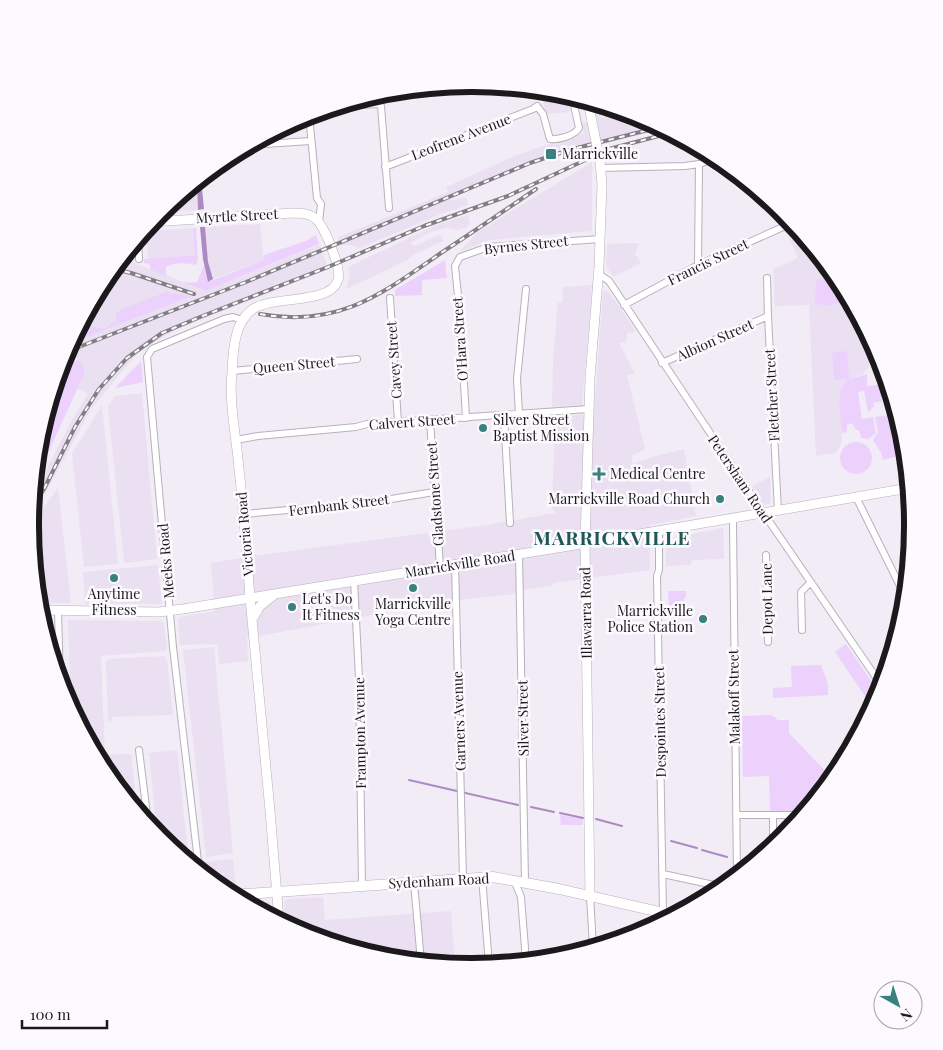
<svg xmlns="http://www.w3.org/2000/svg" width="943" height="1050" viewBox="0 0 943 1050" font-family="'Playfair Display',serif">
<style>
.built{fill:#eae0f1}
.green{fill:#ecd1fd}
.water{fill:#ad8ac2}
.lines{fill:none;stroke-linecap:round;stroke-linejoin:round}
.stream{stroke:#ad8ac2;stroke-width:2}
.minor-casing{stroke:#b7b1bb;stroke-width:8}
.tertiary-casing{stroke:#b7b1bb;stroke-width:10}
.secondary-casing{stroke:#b7b1bb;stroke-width:10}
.primary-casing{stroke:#b7b1bb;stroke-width:11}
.minor{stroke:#fff;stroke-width:6}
.tertiary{stroke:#fff;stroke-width:9}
.secondary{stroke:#fff;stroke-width:9}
.primary{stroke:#fff;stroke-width:10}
.rail-casing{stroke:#827e84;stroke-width:4}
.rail{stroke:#fdfaff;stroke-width:2;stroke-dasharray:5.5;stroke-linecap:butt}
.secondary-bridge-casing{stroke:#b7b1bb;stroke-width:10;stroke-linecap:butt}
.secondary-bridge{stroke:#fff;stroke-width:9}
.poi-dot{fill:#39817e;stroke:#fdfaff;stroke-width:2}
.labels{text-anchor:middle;stroke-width:5;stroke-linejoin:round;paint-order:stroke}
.street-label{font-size:14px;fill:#1b191c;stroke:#fdfaff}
.poi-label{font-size:14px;fill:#1b191c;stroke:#fdfaff;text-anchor:start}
.district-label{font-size:19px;font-weight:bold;letter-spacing:1px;fill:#1d5855;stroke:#fdfaff}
.rim{fill:none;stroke:#1b191c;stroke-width:6}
</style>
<rect width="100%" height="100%" fill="#f2ecf6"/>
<path class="built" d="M567,96L570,112L546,114L542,97Z
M594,103L599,104L601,118L619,114L622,112L635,117H641L663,129L580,149L534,163L449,198L450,201L466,197L468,205L441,214L360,248L351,245H341L338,238H336L448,192L446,187L519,154L584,133L582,123L597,119Z
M592,162V231L489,240L459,252L478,232Z
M197,182L198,210L160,212Z
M468,215L470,224L466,228L457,230L447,228L431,232L420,238L411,243V244L415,246L440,234L443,241L415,254L406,261L346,289L350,275L348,267L436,225Z
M260,224L264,260L213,279L208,262L205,227Z
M193,228L196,255L148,259L146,231Z
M798,231L806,240V253L819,256L839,280L867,333L869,367L863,374L853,377L844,382L841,390L840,398L842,442L836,453L816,456L809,305L775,306L773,269L798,258L788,236Z
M639,243L635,254L641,263L613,277L606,266L607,244Z
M319,245L329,269L175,330L139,351L91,409L45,494L31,515L33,495L73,418L88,394L76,388L81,362L78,360L76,357L62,362L64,356L105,279L130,248L131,260L136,264L206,291Z
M590,285L592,286L582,405L552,407L553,358L558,303L562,302L563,287Z
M603,291H607L617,303L636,332L627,333L626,343H619L635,374L627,375L645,449L631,456L633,464L652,457L684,449L696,516L649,525L650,570L553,583L552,586L527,589L514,594L449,601L265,635L247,637L248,661L219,664L217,644L180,645L178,620L180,617L215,611L211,563L253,556L480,526L555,513L552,508L555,417L594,414Z
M142,393L157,559L124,563L108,406L115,396Z
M102,405L118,564L84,567L72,454Z
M770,477L771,503L764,505L752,486Z
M58,488L71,603H38L30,526Z
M723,528L724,559L692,560L691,565L666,566V539Z
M158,565L162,604H85L83,572Z
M41,619H51L52,656Z
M68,620L160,621L164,623L167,648L165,651L101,656L105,755L131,754L137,810L104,770L71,707Z
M214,647L233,853L206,857L183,650Z
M164,656L167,660L173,715L112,717V720L108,722L106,662L110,659Z
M177,750L189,861L157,834L149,753Z
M233,859L236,887L221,888L206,876L205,862Z
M323,897L325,920L451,911L455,965L385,958L302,933L286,924L284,902L287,899Z"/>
<path class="green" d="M193,228H196L198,260L196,265C186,263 175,262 166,267V275C176,279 186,285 197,282L204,265L208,282L264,260V255L306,241L316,235L319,244L206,291L151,270L149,264L144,263V259L195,255Z
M445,260L447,278L422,280V295L395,296V290Z
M816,279L835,280L833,306L815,304Z
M835,284H841L847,295L846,304L834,303Z
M166,292L192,296L71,343L80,324L104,329L115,321L117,312L125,307L130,306Z
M847,351L849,379L867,374V386L885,384L887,393L881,395L882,401L873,403L874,407L871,408V411H868L864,391L858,392L862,419L873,417L876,433L869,439L861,438L859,430H856L852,423L847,425V432L842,433C841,418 834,389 848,379L834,380L832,353Z
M78,360L81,362L85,372L34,484L39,439L60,368Z
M141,361L143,382L115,388Z
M895,414C898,426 911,441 902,455L883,460L881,453L873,440L878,432L875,417Z
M840 458a16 16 0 1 1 32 0a16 16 0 1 1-32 0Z
M668,591H686V597L684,598V608L669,609Z
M846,644L878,691L867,699L835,652Z
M821,665L828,684V695L773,698V688L792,687L791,666Z
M771,715L778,720H789V733L832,778L812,803L793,813H770L769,776L743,777L742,716Z
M560,815L583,819L582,825H561Z
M267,902L270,904L271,916L247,903Z"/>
<path class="water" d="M201,178L204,209L198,210L197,182Z
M200,227H205L208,262L213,279L208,282L203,259Z"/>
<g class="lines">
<path class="stream" d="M409,780L518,805
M531,807L554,812
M560,813L583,818
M596,819L622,826
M671,841L697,848
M702,850L727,857
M749,863L751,864"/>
<defs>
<path id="minor" d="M340,106L379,104L381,106L389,208
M309,115L317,198L321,204L319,222
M250,145L310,141
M385,167L533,109L537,106L543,114L550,139C558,140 574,136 579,128L572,96
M601,168L685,166L699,164L717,158
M138,238L139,259
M698,265L699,164
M599,274L609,281L758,505L882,686
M767,278L768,316L778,511
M390,298L398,422
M624,305L698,265L792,223
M662,363L768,316
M232,371L357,359
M519,414L517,379L526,289
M504,415L510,523
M466,418L460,315L455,266L460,257L488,247L600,239
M430,420L440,567
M236,440L258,436L356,427L367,424L589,409
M856,497L906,598
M244,514L367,503L434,492
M734,518L733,523L737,876
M659,531V570L657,576L663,913
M519,554L525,882
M766,555L768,642
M455,564L463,878
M354,581L359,678L362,886
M58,611L60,684
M802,630L801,592L811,582
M139,750L148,823
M736,815H802
M773,815V846
M199,870L173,647L147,357L152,349L224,319L233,317L242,320
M663,874L723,887
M482,877L489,965
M514,880L521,897L526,961
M414,882L421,962
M590,896L593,947"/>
<path id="tertiary" d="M152,222L293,213C301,213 308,213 315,218C324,225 342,269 338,280C330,305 275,295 253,309C234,322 233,351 232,372C229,400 235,430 238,459C243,505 247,552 250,598
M585,543L590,896"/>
<path id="secondary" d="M588,101L592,122
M585,543L590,378L599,267L602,185L600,161
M250,598L270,811L279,920
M38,610L159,612L183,609L563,547L909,488
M253,618L260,606L273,596"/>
<path id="primary" d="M231,895L493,877L559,889L673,915"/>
</defs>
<use href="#minor" class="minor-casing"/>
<use href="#tertiary" class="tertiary-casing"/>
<use href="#secondary" class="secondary-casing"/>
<use href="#primary" class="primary-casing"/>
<use href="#minor" class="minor"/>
<use href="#tertiary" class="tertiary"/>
<use href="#secondary" class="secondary"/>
<use href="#primary" class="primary"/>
<defs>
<path id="rail" d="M114,269L131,273L194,294
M260,314C338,328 380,295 441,253C473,232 504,211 536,189
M66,352L246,282L530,163L569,150L660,127
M32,507L44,489L75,427L99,389L127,358L162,333L200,317L328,267L424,226L508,196L609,149L670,133"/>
</defs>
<use href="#rail" class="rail-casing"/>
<use href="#rail" class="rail"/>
<defs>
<path id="secondary-bridge" d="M592,122L600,161"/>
</defs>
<use href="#secondary-bridge" class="secondary-bridge-casing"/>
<use href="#secondary-bridge" class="secondary-bridge"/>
</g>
<g class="poi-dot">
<rect x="545" y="148" width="12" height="12" rx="2.5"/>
<circle cx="483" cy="428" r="5"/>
<path d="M596.5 466.5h5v5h5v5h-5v5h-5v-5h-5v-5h5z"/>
<circle cx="720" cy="499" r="5"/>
<circle cx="114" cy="578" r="5"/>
<circle cx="413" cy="588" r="5"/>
<circle cx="292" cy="607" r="5"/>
<circle cx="703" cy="619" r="5"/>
</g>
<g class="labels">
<g class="street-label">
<text transform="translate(461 137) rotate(-21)" y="5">Leofrene Avenue</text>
<text transform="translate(237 216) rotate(-3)" y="5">Myrtle Street</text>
<text transform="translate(526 245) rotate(-6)" y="5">Byrnes Street</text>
<text transform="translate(708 262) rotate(-26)" y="5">Francis Street</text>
<text transform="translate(460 339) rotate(-94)" y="5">O'Hara Street</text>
<text transform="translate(715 340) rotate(-24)" y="5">Albion Street</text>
<text transform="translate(394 360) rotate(-94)" y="5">Cavey Street</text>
<text transform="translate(294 365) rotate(-5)" y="5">Queen Street</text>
<text transform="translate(772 395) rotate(-93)" y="5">Fletcher Street</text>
<text transform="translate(412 422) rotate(-4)" y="5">Calvert Street</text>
<text transform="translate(740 479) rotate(56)" y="5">Petersham Road</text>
<text transform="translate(435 494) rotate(-94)" y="5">Gladstone Street</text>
<text transform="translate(339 505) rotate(-7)" y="5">Fernbank Street</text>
<text transform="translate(245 534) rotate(-95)" y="5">Victoria Road</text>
<text transform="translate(166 561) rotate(-95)" y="5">Meeks Road</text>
<text transform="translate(460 564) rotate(-9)" y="5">Marrickville Road</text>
<text transform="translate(767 599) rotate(-91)" y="5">Depot Lane</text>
<text transform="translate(586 613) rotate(-91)" y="5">Illawarra Road</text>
<text transform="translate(734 697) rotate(-91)" y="5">Malakoff Street</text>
<text transform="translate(523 718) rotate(-91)" y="5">Silver Street</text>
<text transform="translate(459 721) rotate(-92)" y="5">Garners Avenue</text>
<text transform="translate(660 722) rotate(-91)" y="5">Despointes Street</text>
<text transform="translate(360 733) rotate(-91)" y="5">Frampton Avenue</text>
<text transform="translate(439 881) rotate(-3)" y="5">Sydenham Road</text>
</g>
<g class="poi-label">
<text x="562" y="159">Marrickville</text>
<text x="493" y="425">Silver Street<tspan x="493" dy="16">Baptist Mission</tspan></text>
<text x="610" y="479">Medical Centre</text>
<text x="710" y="504" text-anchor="end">Marrickville Road Church</text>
<text x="114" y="599" text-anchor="middle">Anytime<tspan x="114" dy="16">Fitness</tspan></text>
<text x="302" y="604">Let's Do<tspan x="302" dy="16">It Fitness</tspan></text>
<text x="413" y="609" text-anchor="middle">Marrickville<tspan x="413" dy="16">Yoga Centre</tspan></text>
<text x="693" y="616" text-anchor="end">Marrickville<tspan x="693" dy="16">Police Station</tspan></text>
</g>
<g class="district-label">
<text x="612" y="545">MARRICKVILLE</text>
</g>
</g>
<path d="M0 0H943V1050H0ZM471 92H472A432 432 0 0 1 904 524V526A432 432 0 0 1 472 958H471A432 432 0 0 1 39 526V524A432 432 0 0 1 471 92Z" fill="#fdfaff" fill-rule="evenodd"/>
<path class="rim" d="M471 92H472A432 432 0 0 1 904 524V526A432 432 0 0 1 472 958H471A432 432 0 0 1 39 526V524A432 432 0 0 1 471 92Z"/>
<g transform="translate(898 1005) rotate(141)"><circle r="24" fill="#fdfaff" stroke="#a3a0a4"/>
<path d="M0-4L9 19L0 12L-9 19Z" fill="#39817e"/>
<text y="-8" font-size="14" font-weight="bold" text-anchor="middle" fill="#1b191c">N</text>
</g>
<path d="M22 1020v8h85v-8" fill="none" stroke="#1b191c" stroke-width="2.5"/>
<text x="30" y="1020" font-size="15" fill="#1b191c" stroke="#fdfaff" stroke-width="4" paint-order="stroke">100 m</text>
</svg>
